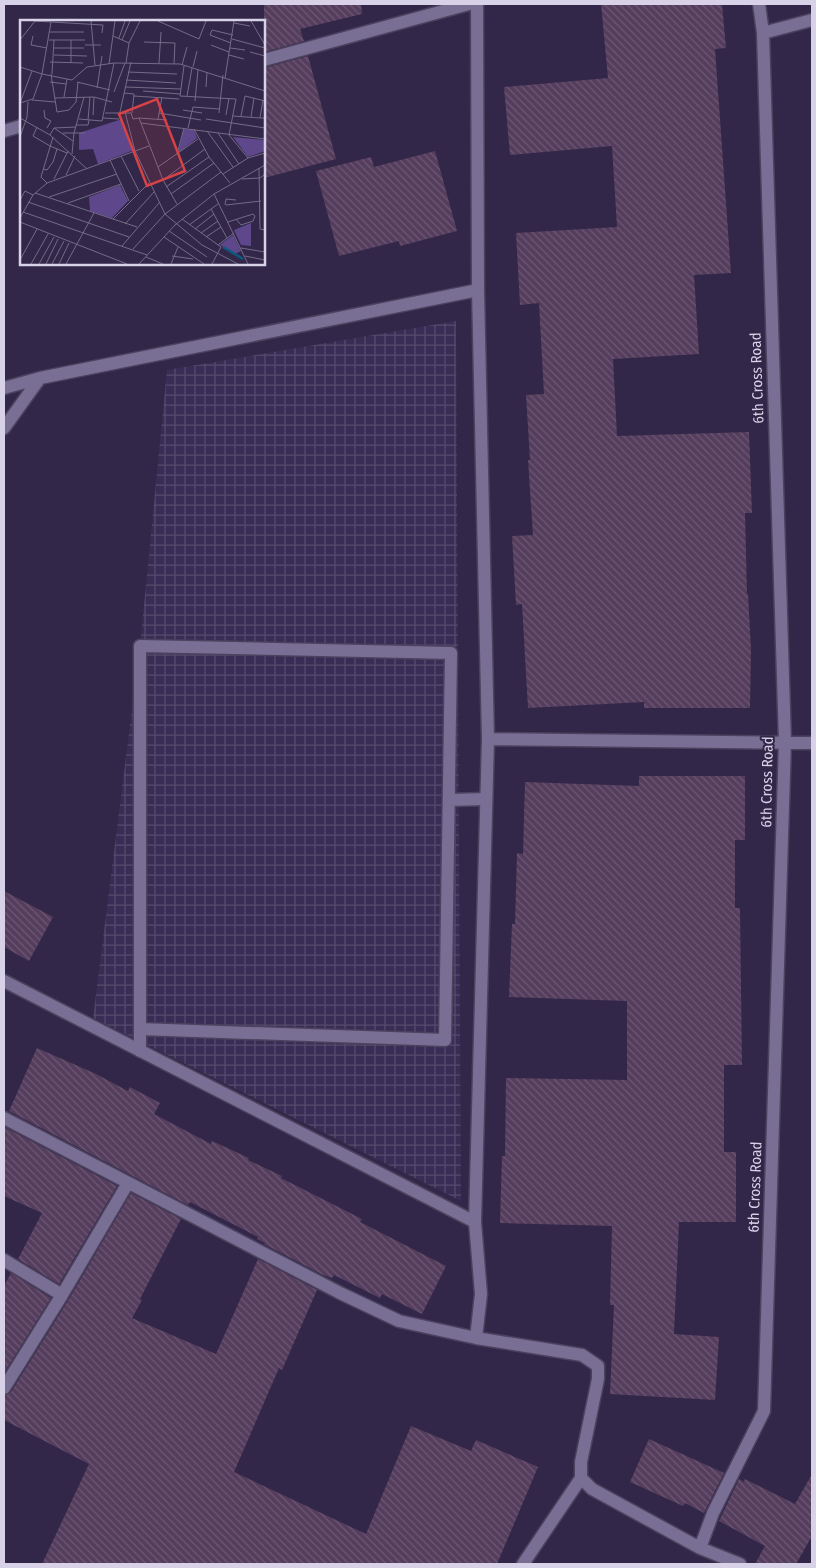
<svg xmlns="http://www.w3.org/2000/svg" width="816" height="1568" viewBox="0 0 816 1568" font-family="'Fira Sans Condensed',sans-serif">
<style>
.industrial{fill:url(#industrial-grid)}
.building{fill:url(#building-back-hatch)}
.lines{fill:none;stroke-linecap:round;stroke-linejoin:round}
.lane-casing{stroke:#4b425e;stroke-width:15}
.street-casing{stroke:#4b425e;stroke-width:15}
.lane{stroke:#796e94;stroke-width:12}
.street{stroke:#796e94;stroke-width:12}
.labels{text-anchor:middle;stroke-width:4;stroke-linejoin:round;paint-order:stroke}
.street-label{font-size:15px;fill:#d7d2e7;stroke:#322748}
.inset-river{fill:none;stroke:#0c5a80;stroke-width:2.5}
.inset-road{fill:none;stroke:#746b88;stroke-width:1}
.view{fill:#d64245;fill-opacity:0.15;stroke:#d64245;stroke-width:2.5}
.inset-edge{fill:none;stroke:#d7d2e7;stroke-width:2.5}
</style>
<defs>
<pattern id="industrial-grid" width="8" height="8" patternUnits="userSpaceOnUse" patternTransform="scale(1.25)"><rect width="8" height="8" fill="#3a2d55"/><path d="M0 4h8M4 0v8" fill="none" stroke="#564b6d"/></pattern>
<pattern id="building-back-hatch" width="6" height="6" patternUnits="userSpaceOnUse" patternTransform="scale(1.25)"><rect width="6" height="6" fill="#553d5d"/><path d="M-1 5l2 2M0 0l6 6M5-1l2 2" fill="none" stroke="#6d5874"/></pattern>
</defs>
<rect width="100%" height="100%" fill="#322748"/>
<path class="industrial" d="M456,321L461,1201L93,1018L140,646L167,370Z"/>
<path class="building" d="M264,4H361L362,14L300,29L304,41L264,52Z
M601,4H722L726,48L715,49L731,273L694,275L699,354L613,359L617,436L749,432L752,513H745L747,594H748L751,650L750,708H644V702L528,708L522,604L516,605L512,536L533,535L528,460H530L526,395L544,394L539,303L520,305L516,233L617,227L612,146L510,155L504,87L608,78Z
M308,56L336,159L264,178V68Z
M435,151L457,231L400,246L399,241L339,256L316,171L371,157L374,167Z
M639,776H745V840H735V908H740L742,1065H724V1152H736V1222H679L674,1334L719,1337L715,1400L610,1394L614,1305H610L612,1226L500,1223L502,1156H505L506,1078L627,1080V1001L509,997L512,924H515L517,853L523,854L525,782L639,786Z
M4,891L53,917L29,961L4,947Z
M37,1048L94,1073L128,1091L130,1087L160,1103L154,1114L211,1144L212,1141L249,1158L248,1160L282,1176L281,1178L362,1219L360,1222L446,1266L422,1314L382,1294L380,1298L334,1275L332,1278L323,1275L264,1244L265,1243L257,1239L258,1237L190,1202L188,1205L9,1111Z
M4,1127L117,1186L59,1284L18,1259L42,1213L4,1196Z
M131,1193L181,1219L140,1299L142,1300L132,1318L216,1354L258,1259L317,1290L282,1370L279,1368L234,1472L366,1534L411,1426L471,1451L476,1440L538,1467L497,1564H42L89,1464L4,1420V1396L11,1392L69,1299Z
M11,1273L51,1298L4,1373V1286Z
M649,1439L724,1473L704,1513L685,1503L683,1506L630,1482Z
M812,1474V1536L796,1564H755L765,1546L719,1521L739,1479L744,1482L745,1479L795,1504Z"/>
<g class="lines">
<defs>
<path id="lane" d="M449,800L486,799
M140,1029L445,1040L451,653L140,646V1051"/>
<path id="street" d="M477,4L478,290L488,739L475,1222L481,1294L476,1338L582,1355L598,1366V1379L581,1462V1478L592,1489L700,1548L740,1564
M763,33L812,20
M264,60L469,4
M4,131L21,126
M4,388L40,378L478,290
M4,428L40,378
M488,739L812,743
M4,981L475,1222
M4,1118L340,1293L399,1321L476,1338
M4,1260L62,1295
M4,1388L62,1295L128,1183
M700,1548L713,1513L764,1411L785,742L763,33L759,4
M523,1564L581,1478"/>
</defs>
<use href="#lane" class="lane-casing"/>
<use href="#street" class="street-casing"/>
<use href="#lane" class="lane"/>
<use href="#street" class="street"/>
</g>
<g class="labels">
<g class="street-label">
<text transform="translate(757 378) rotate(-92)" y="5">6th Cross Road</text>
<text transform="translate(767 782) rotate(-89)" y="5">6th Cross Road</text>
<text transform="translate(755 1187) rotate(-88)" y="5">6th Cross Road</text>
</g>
</g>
<g transform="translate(20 20)">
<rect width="245" height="245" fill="#322748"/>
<path d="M164,109L174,110L177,118L158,133ZM231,203V226L221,225L214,210Z" fill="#5e478b"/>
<path d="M102,99L114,130L78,144L73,129L59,130V113ZM213,117L245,120V131L228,137ZM100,165L108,181L92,198L70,191L69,177ZM213,215L221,231L215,234L200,225Z" fill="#5e478b"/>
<path class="inset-river" d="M203,227L223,239"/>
<path class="inset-road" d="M14,1L83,5L82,13M71,1L75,45M138,1L179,19L186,1M231,1L245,25M214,3L230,6M30,12H64M13,16L11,25L27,28M93,16L109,23M99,18L105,1M212,19L245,28M0,20L15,1M29,20H65M51,20V43M102,20L110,1M124,22L155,23L154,44M211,23L190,15L192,10L213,15M65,25H81M191,25L209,32M34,28H64M210,28L225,30M230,32L245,36M34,35L67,36M209,35L224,39M30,42L63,43M106,43L109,23L120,1M139,43L141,12M89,44L95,1M162,45L167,27M164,46L160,76L216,79L209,115L228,138M0,47L22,54L31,2M173,47L177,31M108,52L157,54M31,54L37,92L49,90L56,82L58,62M32,54L34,20M205,58L214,1M106,60L156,63M30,62L46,64M57,62L90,70M105,67L161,69M186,67L187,52M77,68L82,36M123,71L160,74M94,72L105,43M104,73L114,74L112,93M114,76L159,79M167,76L172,48M44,77L47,59M35,78L74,77L92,82M12,80L35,82M243,80L240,98H245M175,81L178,50M0,83L12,51M0,83L13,79L22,54L52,60L67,47L94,43L160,44L245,71M24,90L25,98L31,101L27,108M163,90L182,93M100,92L111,42M105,92L115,131L145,194L182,225L218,244M85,93H111L113,99L119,98L143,160L157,184M139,93L181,100M199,93L203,55M73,95L74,77M206,95L209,78M213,96L240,98M221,96L225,76L245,81M231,97L234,78M0,98L30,115L67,149M83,98L99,99M119,98L147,100M59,99L82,101L94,43M138,99L142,77M186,99L245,108M68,100L70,77M121,103L245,119M56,105H68L69,100M17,107L13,116L30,126L47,133L49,131M34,108L53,121M168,108L173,87L199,89M174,109L189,137L210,163M187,111L213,147M43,113H65M198,113L219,144M30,115L34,108L56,107M0,117L7,97L8,82M52,134L54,113L64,77M157,134L164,108M101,136L119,171M90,140L109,181M138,147L178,119M239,148L240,209L245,210M23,149L27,150L33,142L37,129M203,154L228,138L245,133M46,155L55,136M34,159L47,133M222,159L240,158L245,154M143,160L185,129M27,163L21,157L33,117M146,167L189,137M15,173L117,207M151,174L194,143M29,177L97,154M0,180L5,171L13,175M8,182L109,217M48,183L101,164M205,185L206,179L216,180M206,185L241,181M191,189L207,218M3,192L127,235M0,198L13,175L27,163L129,126M93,199L129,163M162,199L201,227L192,244M0,202L107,244M208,202L233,194L235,196L233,201L221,205L216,199M105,204L134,172M169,205L198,184M175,209L194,194M149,211L187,237M181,213L198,201M144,217L184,244M186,217L201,207M198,225L214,213M102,226L139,183M221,228L245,232M113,229L145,194L201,152M152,236L173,239M225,236L245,240M126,237L143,244M0,240L17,209M11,244L28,214M19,244L34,217M26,244L38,219M32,244L44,221M39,244L49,223M46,244L74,193M119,244L155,205L194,174M151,244L158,227M228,244L194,174L245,145"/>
<path class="view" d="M137,79L165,151L127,166L99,94Z"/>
<rect width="245" height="245" class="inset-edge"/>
</g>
<rect width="816" height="1568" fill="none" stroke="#d7d2e7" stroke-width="10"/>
</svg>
